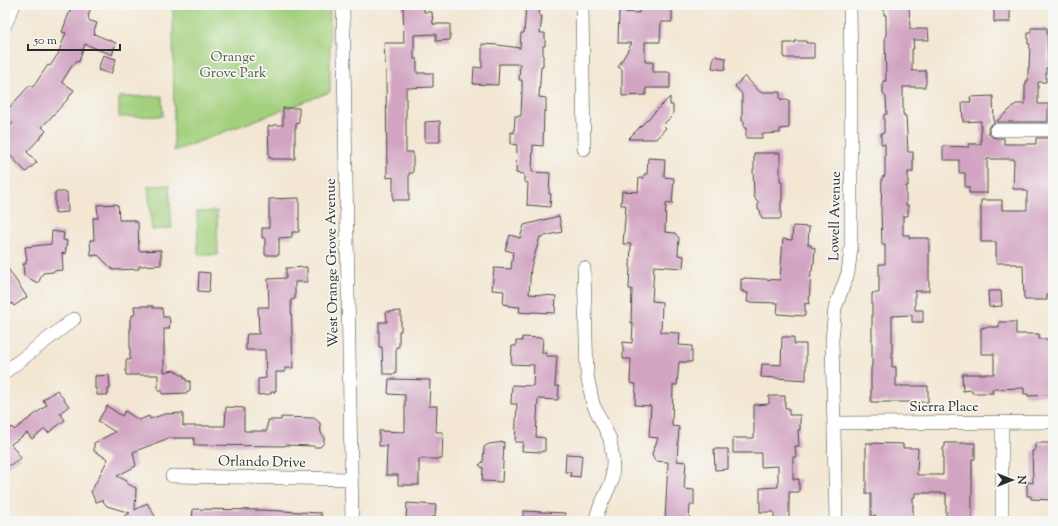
<svg xmlns="http://www.w3.org/2000/svg" width="1058" height="526" viewBox="0 0 1058 526" font-family="'Sorts Mill Goudy',serif">
<style>
.green{fill:#a2d07d;stroke:#667e54}
.building{fill:#d2a4c2}
.lines{fill:none;stroke-linecap:round;stroke-linejoin:round}
.minor-casing{stroke:#494744;stroke-width:14}
.minor{stroke:#fff;stroke-width:13}
.labels{text-anchor:middle;stroke-width:3.5;stroke-linejoin:round;paint-order:stroke}
.park-label{font-size:14px;fill:#4f5d44;stroke:#f6f6f2}
.street-label{font-size:14px;fill:#2b2b2b;stroke:#f6f6f2}
</style>
<rect width="100%" height="100%" fill="#f6f6f2"/>
<filter id="ink" filterUnits="userSpaceOnUse"><feTurbulence type="fractalNoise" baseFrequency=".025" numOctaves="2"/><feDisplacementMap in="SourceGraphic" scale="8" xChannelSelector="R" yChannelSelector="G"/><feConvolveMatrix kernelMatrix="1 2 1 2 8 2 1 2 1" color-interpolation-filters="sRGB"/></filter>
<filter id="wash" filterUnits="userSpaceOnUse"><feTurbulence type="fractalNoise" baseFrequency=".012" numOctaves="4" result="noise"/><feDisplacementMap in="SourceGraphic" scale="16" xChannelSelector="R" yChannelSelector="G"/><feGaussianBlur stdDeviation="0.9" result="paint"/><feColorMatrix in="noise" values="0 0 0 0 0 0 0 0 0 0 0 0 0 0 0 0 0 1.4 0 .05"/><feComposite in="paint" operator="in"/></filter>
<g filter="url(#wash)">
<rect width="100%" height="100%" fill="#f3e7d3"/>
<path class="green" d="M173,5H330V92L174,151Z
M162,96L163,116L119,117V97Z
M169,185L172,228L152,230L148,186Z
M217,211L218,255H198L197,212Z"/>
<g id="blocks">
<path class="building" d="M72,5H92L88,16H89L88,20L97,23L94,31L95,32L94,34L116,43L112,55L85,44L79,62L76,61L74,65L73,64L62,82L74,90L67,100L42,127L46,131L27,152L37,162L26,172L5,150V132L13,123L5,116V112L30,85L33,87L48,65L50,66L58,54L66,33L62,32Z
M403,5H424V12H432L433,24H450V40L436,41V34L414,35V59H417V73H433V87L406,88V152H413V173H409V200H393V177L387,178L386,75L384,43H404Z
M526,5H540L539,16H542L540,33H545V46H543V66H541L539,97L546,98V112L544,111L543,146L533,145L532,172L550,173L549,194H551L550,207L527,205L528,183L524,182V174L516,173L517,145L511,144V132L514,133L515,116H521L522,92V80H519L520,64H499L498,85L473,84L474,67L482,68V44L498,45L520,48L521,33H524Z
M640,5L672,7V22H661L660,42H645V62H653V72H670V88H646V95L622,96V69L618,67L632,43H618L619,12L639,13Z
M884,5H909L910,29H928L929,40H913L914,49H912V71H926V84H925V87H903V114H904V116H906L908,152H913V172H908V186H906V205H908V216H903V235H909V238H929V291H915V310H923V322H912V315L892,316V367H896V386H928V402H871V367H872V293H879V264H885V245H882L881,211L882,177L885,176V144H881V133H884V114H887L886,97L883,94V81H886L885,36H886V15H884Z
M994,9H1010V22H994Z
M1031,28H1047L1048,68H1046V82H1038V104H1048V122H996L1016,104H1025V85H1026V81H1028V68H1029L1030,44H1028V33H1031Z
M795,41H806V43H814V58H784V43H795Z
M103,55L116,59L111,74L98,70Z
M714,56L726,58L725,70L712,68Z
M745,76L760,92H780V99L781,98V100H789V128L780,129V133L762,134V138H746V128H744V121H742V94L735,86Z
M993,96L994,123L989,126L988,130L989,134L992,137L996,138H1004V144H1036V138H1050L1051,201H1053V244H1051V272H1050V294H1047V300H1025V299H1024L1023,265H1017V264H1010V263H996V242H981V200H1002V210H1027V191H1024V189H1013L1014,159H987V193H969V187H965V173H959V160H943V146L969,147V144H981V121L963,122L962,102H971L970,97Z
M670,97V105H673V115L663,125L666,128L656,139H628Z
M283,108H299V123L296,124V128H295V159H272V158H269L268,126H273V125H283Z
M440,121V142H425V122Z
M754,153H780V182H782V201H781V219H762L760,210H758V201H756V198L754,197L753,169H754Z
M648,158L665,159L664,177L674,178L672,204L666,203L665,232L675,233L679,238L678,255L684,256L683,268L654,266L652,301L662,302L661,332L680,333L679,345L692,346V362H679L677,385H673L672,426L679,427L677,461L686,462L684,489L694,490V505H690L689,521H665L668,462L655,461L652,454L658,438L649,437L651,406L635,405L636,384L630,383L631,359H623V342L632,343L633,323H631L632,289H629L631,244H623L626,205H621L622,191L638,192L639,178H644V174H647Z
M55,192H67L68,212L55,213Z
M299,198V232H292V237L279,238V255H265V238H262V228H269V199Z
M117,204V206L118,205L119,220H135V222H138L139,251L161,250V265L139,266V269L113,270L98,255L91,256L90,240H94L93,218H98L97,205Z
M559,216L562,232L540,237L531,267L529,294L556,296L555,313L531,312V313L519,312L520,307L508,306V305L503,304L504,291L492,290L494,268L511,269L513,252L505,250L510,235L520,238L524,225Z
M793,226L809,227L808,245H811V247L815,248L814,263H813L812,271H811L809,304L805,303V316L777,314L778,303L747,302L748,293L743,292L744,291H741V279H744V278L780,280L783,239L792,240Z
M52,231L64,233L63,240L67,241L65,254L62,253L63,270L53,271V272L43,273L38,283L24,276L23,264H26V261L27,260L25,247L51,244Z
M5,264L27,297L14,306L12,303L5,308Z
M307,267V282H295V299L291,300L293,368H285V372H276V391H274L275,392H271V394L258,395V379L266,378L265,350H246V339L247,334H259L258,307H269L268,279L286,278V268Z
M199,272L210,273L209,292L198,291Z
M988,291H1001L1002,306L989,307Z
M134,306H153V308H162L163,317H169L170,323L169,329H164V372L174,370L181,375H184V378H186V381H190V391H187V393L162,394V391H158V375H126V360H130V319L132,318V315H135Z
M401,311V331H399V347H396V374H383L382,347H379V322H387L386,312Z
M999,322H1016V334H1039V339H1053V395L1028,396V394H1024V388L992,389L993,393H972V390L963,391L962,374H994V354H981V328H984L983,327H999Z
M522,337L543,338L542,353H546V356H557L555,386H559L558,400L538,399L536,437L545,438V451H542V452L522,451L523,442H515L517,404H511L512,385L533,386L534,365L511,364L512,346H516V341H522Z
M782,337H794V344H806V380L761,377L762,364L781,365Z
M109,375L110,389H108V395H97V389H95V376Z
M389,379L430,380L429,406H437L436,432H443L442,459H419V485H398V475H386L387,446H379V431L405,432V395L389,394V393H388Z
M57,390L69,406L60,413L65,420L48,433L45,429L32,439L27,433L11,444L21,458L5,468V432L12,427L14,430L47,405L43,400Z
M769,396H785V408H789V415H800V430H798L799,446H795L796,457H793V479H799V492H789V521H774V512H760V488L778,487V466L761,467V453H733V438H754V405L769,404Z
M107,406L122,416L125,411L139,420L149,416L150,419L165,414L183,413V426H225L226,407L244,408V431H267V424H268V420H281V417L314,418L320,423L321,433L324,437V443L320,447H314L313,446L285,445V446L194,445V438H169L133,452L136,466L117,476L127,481L126,483L136,488L135,510L147,503L158,521H117L130,513L107,506L102,500L96,502L91,492L108,459L94,451V443L115,432L98,421Z
M504,442L502,482L482,481L483,468L479,465L483,462L484,447L489,444Z
M866,443L903,444V448H918L917,475H943V448L945,447V443H975V459H972V521H946V493H915V497H913V521H876V516H871V494H866Z
M1035,443H1053V456H1051L1052,464H1050V483H1053V500L1031,499V496H1027V482L1033,483L1032,451H1035Z
M714,449H728V469L715,470Z
M566,454L582,455L580,477L570,476L571,472H565Z
M407,503L436,505L435,517H431V521H406Z
M193,509L261,510L321,513V521H192Z
M523,511L565,513V521H523Z"/>
</g>
</g>
<g filter="url(#ink)">
<use href="#blocks" fill-opacity="0" stroke="#494744" stroke-width="1"/>
<g class="lines">
<defs>
<path id="minor" d="M343,5L352,521
M582,5L584,149
M5,25L14,5
M996,130H1053
M584,268L587,375L593,404L610,439L613,460L612,481L598,511L595,521
M5,372L74,319
M1002,422V521
M835,423L1053,422
M172,476L351,479
M836,521L832,340L835,308L848,273L851,248V72L850,5"/>
</defs>
<use href="#minor" class="minor-casing"/>
<use href="#minor" class="minor"/>
</g>
</g>
<g class="labels">
<g class="park-label">
<text x="233" y="61">Orange<tspan x="233" dy="16">Grove Park</tspan></text>
</g>
<g class="street-label">
<text transform="translate(834 216) rotate(-89)" y="5">Lowell Avenue</text>
<text transform="translate(331 263) rotate(-91)" y="5">West Orange Grove Avenue</text>
<text x="944" y="411">Sierra Place</text>
<text transform="translate(262 461) rotate(1)" y="5">Orlando Drive</text>
</g>
</g>
<rect width="1058" height="526" fill="none" stroke="#f6f6f2" stroke-width="20"/>
<g transform="translate(1012 480) rotate(90)" stroke="#f6f6f2" stroke-width="3" paint-order="stroke">
<path d="M0-3L7 15L0 10L-7 15Z" fill="#2b2b2b"/>
<text y="-6" font-size="11" font-weight="bold" text-anchor="middle" fill="#2b2b2b">N</text>
</g>
<path d="M28 44v6h92v-6" fill="none" stroke="#2b2b2b" stroke-width="2"/>
<text x="34" y="44" font-size="12" fill="#2b2b2b" stroke="#f6f6f2" stroke-width="3" paint-order="stroke">50 m</text>
</svg>
